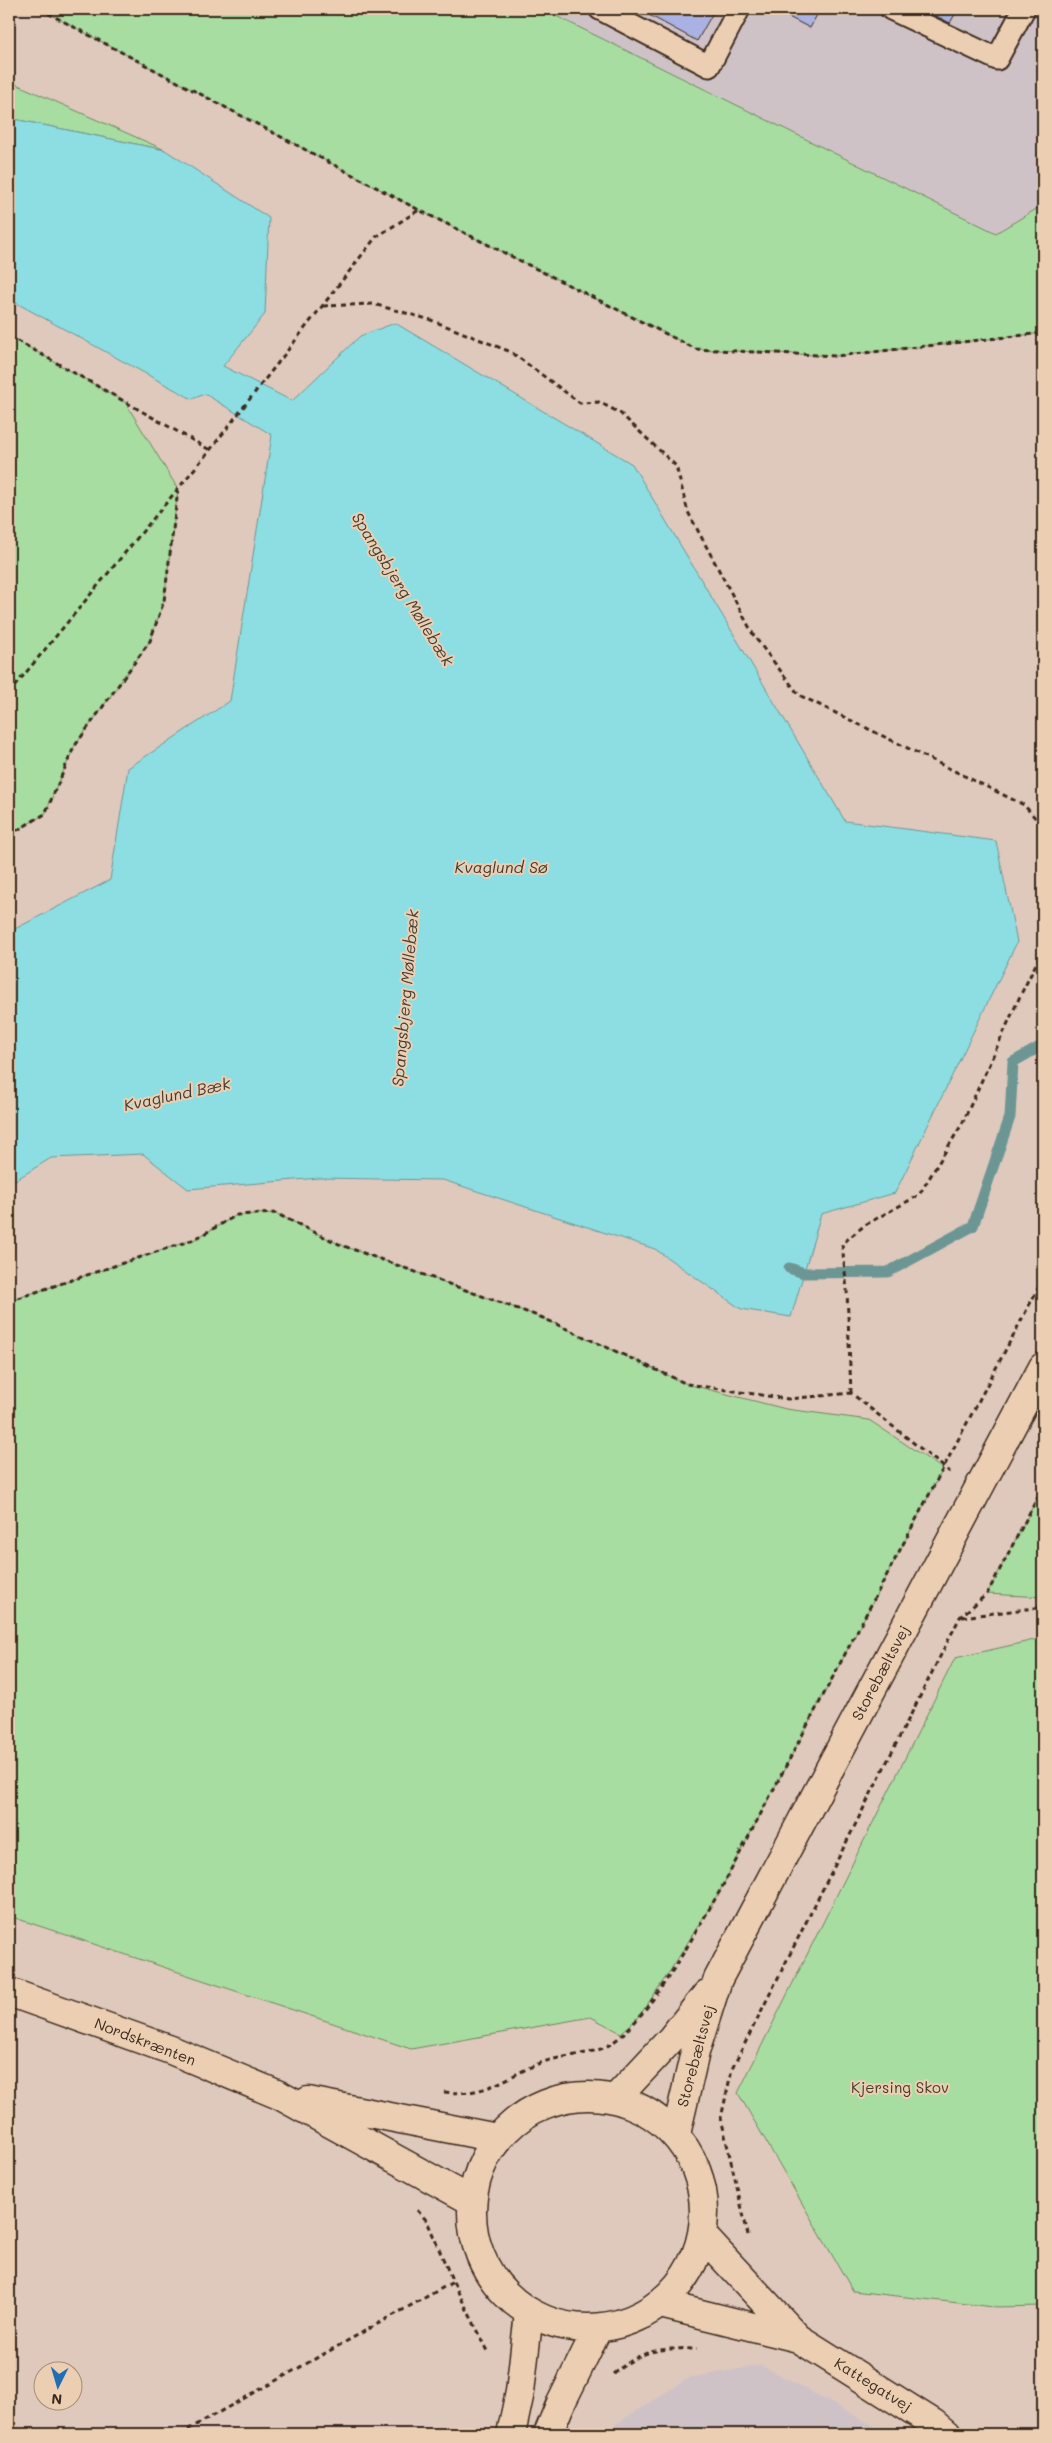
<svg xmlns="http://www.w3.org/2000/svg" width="1052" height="2443" viewBox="0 0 1052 2443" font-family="Mali,sans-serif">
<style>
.built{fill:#cfc2c7}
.green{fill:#a7dda0;stroke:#71845f}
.water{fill:#8cdee3;stroke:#6c9694}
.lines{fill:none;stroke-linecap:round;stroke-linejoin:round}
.stream{stroke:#6c9694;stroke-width:11}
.building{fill:#a9b2e2;stroke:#3b2a1e}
.service-casing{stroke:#3b2a1e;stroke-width:25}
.minor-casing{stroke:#3b2a1e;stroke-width:31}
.tertiary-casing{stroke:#3b2a1e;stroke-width:31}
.path{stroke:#3b2a1e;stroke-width:3;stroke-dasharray:5 4;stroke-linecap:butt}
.service{stroke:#eccfb3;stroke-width:21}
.minor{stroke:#eccfb3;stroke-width:28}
.tertiary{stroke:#eccfb3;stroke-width:28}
.labels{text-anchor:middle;stroke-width:4;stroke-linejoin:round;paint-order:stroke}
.street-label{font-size:15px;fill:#3b2a1e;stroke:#eccfb3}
.park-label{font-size:15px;fill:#463c2b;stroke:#eccfb3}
.water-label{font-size:16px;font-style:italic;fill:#433c32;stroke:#eccfb3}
</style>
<rect width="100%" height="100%" fill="#dfc9bc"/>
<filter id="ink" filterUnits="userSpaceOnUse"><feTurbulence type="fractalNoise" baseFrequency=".02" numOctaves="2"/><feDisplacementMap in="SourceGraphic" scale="10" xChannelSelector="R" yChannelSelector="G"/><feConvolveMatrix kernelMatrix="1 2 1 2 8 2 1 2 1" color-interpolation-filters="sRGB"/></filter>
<g filter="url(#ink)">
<path class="built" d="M542,9H1043V205L996,233Z
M761,2365L889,2434H613L616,2424L688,2378Z"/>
<path class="green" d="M40,9H542L996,233L1043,205V333L836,356L696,349L419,210Z
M9,81L165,150L9,118Z
M9,336L125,402L178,489L164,601L150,641L74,747L45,814L9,835Z
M275,1213L341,1245L543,1318L687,1384L786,1409L869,1420L943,1469L721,1889L670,1971L638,2018L621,2033L591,2017L411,2049L9,1916V1301L195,1239L237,1215Z
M1043,1487V1597L987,1594Z
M1043,1638V2306L994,2307L853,2291L738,2093L955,1658Z"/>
<path class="water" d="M9,118L165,150L269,218L265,314L223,366L292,401L360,336L395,323L632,464L845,821L996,841L1017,942L895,1193L821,1214L791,1317L741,1309L655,1249L443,1180L319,1178L188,1189L143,1154L51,1158L9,1184V932L110,880L128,768L230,701L272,435L205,394L192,399L9,299Z"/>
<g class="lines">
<path class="stream" d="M789,1268L804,1273L888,1272L973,1226L1010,1117L1013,1062L1043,1045"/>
</g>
<path class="building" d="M638,9H715L697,41Z
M773,9H820L810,28Z
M923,9H958L950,23Z"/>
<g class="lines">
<defs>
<path id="service" d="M600,9L709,66L739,9
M891,9L997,59L1024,9"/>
<path id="minor" d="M703,2236L798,2338L933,2423L946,2434
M660,2304L798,2338"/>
<path id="tertiary" d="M9,1992L171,2050L279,2095L472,2201
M472 2212a116 116 0 1 1 232 0a116 116 0 1 1-232 0Z
M616,2098L672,2038L707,1994
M308,2101L497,2138
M676,2134L695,2052L718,1979L1043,1367
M511,2434L520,2392L529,2313
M548,2434L560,2405L598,2328"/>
</defs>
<use href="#service" class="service-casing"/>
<use href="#minor" class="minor-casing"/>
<use href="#tertiary" class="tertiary-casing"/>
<path class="path" d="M40,9L419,210L696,349L836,356L1043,333
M323,306L373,304L431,320L511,352L580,403L599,402L620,413L676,466L688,512L754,636L799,695L1024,805L1043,827
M9,336L210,450
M9,693L210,450L376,237L419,210
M9,835L45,814L74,747L150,641L164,601L178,490
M9,1301L195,1239L237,1215L275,1213L341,1245L543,1318L687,1384L788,1399L851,1393L950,1472
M851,1393L847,1290L842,1244L865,1225L919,1195L962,1124L1021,994L1043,950
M962,1617L1043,1607
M444,2092C489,2097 505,2076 543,2062C560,2056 596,2054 609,2045C650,2019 695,1932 721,1889L1043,1279
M417,2210L427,2221L453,2282L489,2353
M748,2235L721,2118L732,2069L960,1617L987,1594L1043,1487
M613,2374C643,2349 659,2348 697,2349
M180,2434L453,2282"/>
<use href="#service" class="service"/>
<use href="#minor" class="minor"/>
<use href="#tertiary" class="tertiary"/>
</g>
</g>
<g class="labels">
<g class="street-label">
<text transform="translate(881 1673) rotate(-62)" y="5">Storebæltsvej</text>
<text transform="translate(145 2042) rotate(21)" y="5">Nordskrænten</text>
<text transform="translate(696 2056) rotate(-75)" y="5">Storebæltsvej</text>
<text transform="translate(873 2385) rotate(32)" y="5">Kattegatvej</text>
</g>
<g class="park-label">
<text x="900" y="2093">Kjersing Skov</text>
</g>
<g class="water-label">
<text transform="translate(403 589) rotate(58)" y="6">Spangsbjerg Møllebæk</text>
<text x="501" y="873">Kvaglund Sø</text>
<text transform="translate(405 998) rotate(-85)" y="6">Spangsbjerg Møllebæk</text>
<text transform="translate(177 1094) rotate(-12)" y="6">Kvaglund Bæk</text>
</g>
</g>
<rect width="1052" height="2443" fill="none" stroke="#eccfb3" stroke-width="30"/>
<rect x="15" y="15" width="1022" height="2413" fill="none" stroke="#3b2a1e" stroke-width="2" filter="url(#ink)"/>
<g transform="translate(58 2386) rotate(185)"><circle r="24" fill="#eccfb3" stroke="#a58d77"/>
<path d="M0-4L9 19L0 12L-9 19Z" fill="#1f6fb2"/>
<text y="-8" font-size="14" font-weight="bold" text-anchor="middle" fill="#3b2a1e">N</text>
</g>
</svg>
